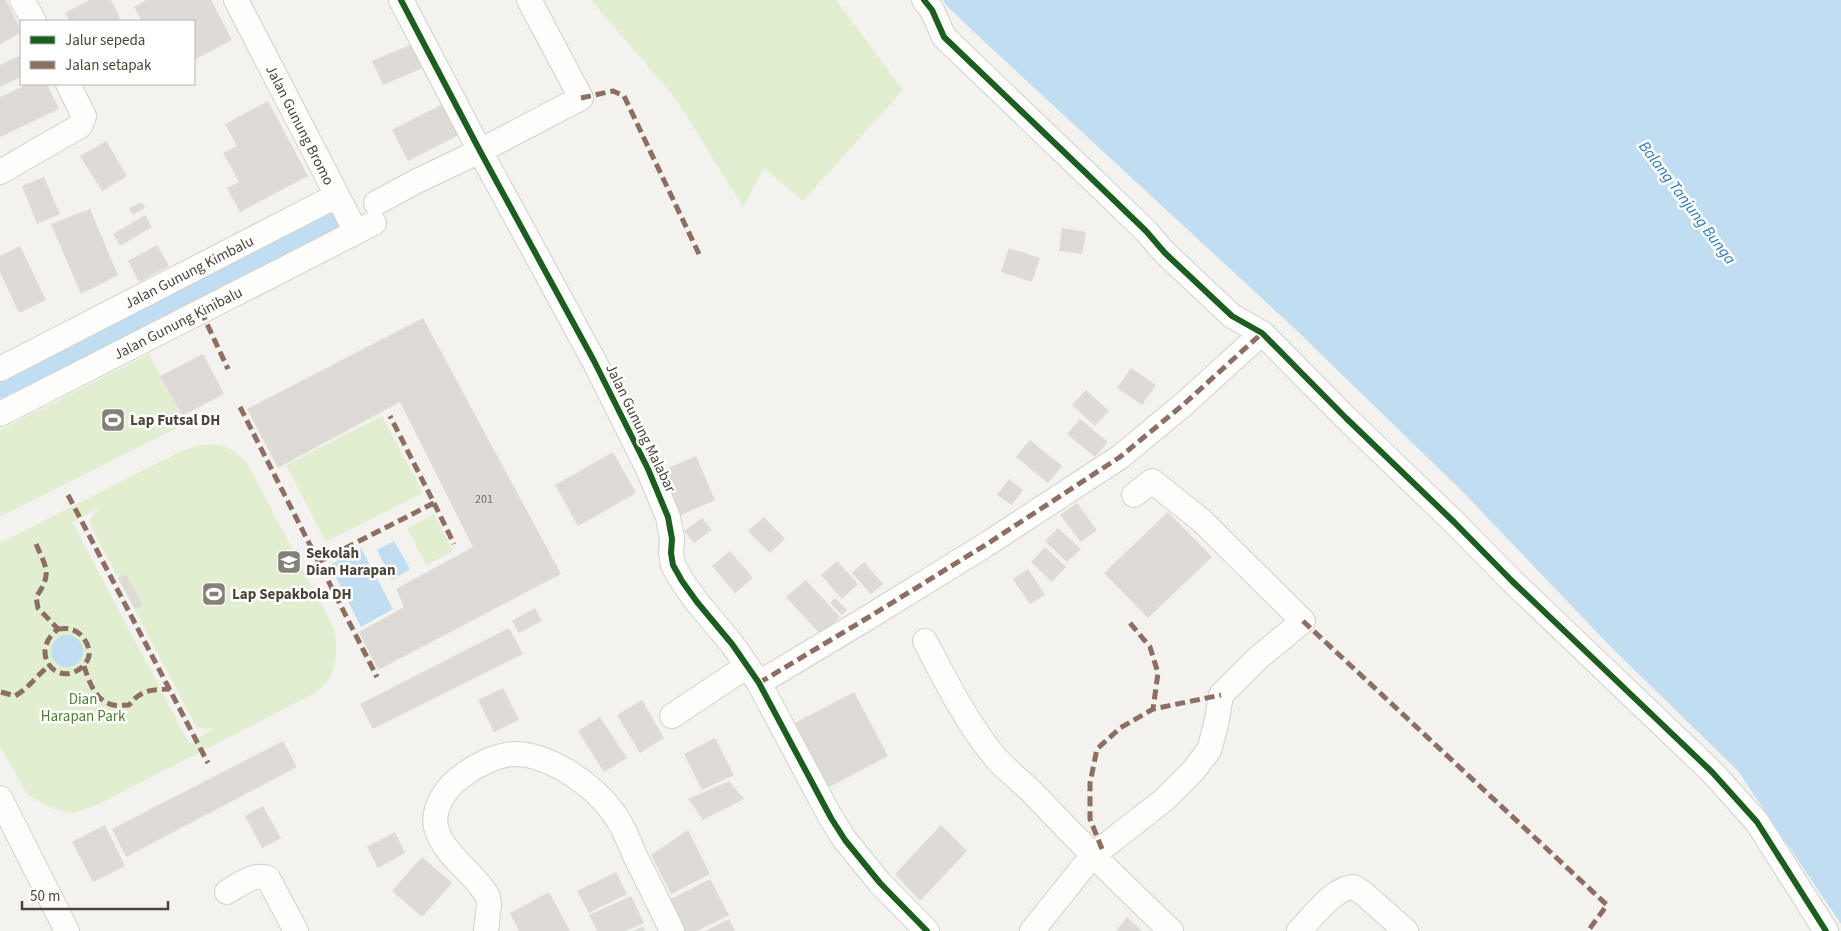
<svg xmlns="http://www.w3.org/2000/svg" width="1841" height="931" viewBox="0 0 1841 931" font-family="'Source Sans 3',sans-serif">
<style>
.green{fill:#e1eecf;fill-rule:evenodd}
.water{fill:#c0ddf1}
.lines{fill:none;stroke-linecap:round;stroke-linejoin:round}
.canal{stroke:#c0ddf1;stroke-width:20}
.building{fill:#dedbd6}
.street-casing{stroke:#d2d0cb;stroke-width:26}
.street{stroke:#fdfdfc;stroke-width:24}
.quiet{stroke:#8d6e63;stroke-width:5;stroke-dasharray:10 5;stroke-linecap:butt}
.cycleway-casing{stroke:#fff;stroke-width:9}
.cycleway{stroke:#1b5e20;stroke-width:6}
.labels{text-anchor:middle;stroke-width:5;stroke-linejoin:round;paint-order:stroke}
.number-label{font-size:12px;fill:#706a61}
.street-label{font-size:15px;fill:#4b4439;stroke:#fff}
.poi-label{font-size:15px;font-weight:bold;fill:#4b4439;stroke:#fff;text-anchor:start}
.park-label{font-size:15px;fill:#4a7f2a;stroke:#fff}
.water-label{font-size:16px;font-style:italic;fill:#2e7ab2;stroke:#fff}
</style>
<rect width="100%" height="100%" fill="#f4f2ee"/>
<path class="green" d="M591,0H836L903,90L803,201L764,168L743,207L676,99Z
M149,354L185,424L0,517V430Z
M382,416L423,493L326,542L286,465Z
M217,444L233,450L247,463L334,628C337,645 338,663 329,679C326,684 319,689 315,693L97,805L74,813L51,808L27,794L0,746V543L182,451L200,445ZM100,508L93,514L89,523L197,728L207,729L215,728L189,743L72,522Z
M434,514L453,551L426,565L407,528Z"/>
<path class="water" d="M943,0H1841V924L1738,771L1612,648L1462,491L1293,327L975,33L946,5Z
M394,541L410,569L392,580L377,550Z
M361,548L393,609L361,627L330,565Z
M51 651a16 16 0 1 1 32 0a16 16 0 1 1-32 0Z"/>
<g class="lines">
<path class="canal" d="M0,388L334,223"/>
</g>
<path class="building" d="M0,0H6L21,30V33L0,44Z
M89,0H111L120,18L114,21H70L65,13Z
M146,0H211L232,40L194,60V21H142L134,7Z
M412,44L423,68L383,85L372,61Z
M21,55V77L0,87V65Z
M28,84H47L59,109L0,137V97Z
M268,101L308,176L240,212L227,188L239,182L223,153L237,146L225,124Z
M443,104L459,135L408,161L392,130Z
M106,141L127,176L102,191L80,156Z
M44,177L60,214L37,224L22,186Z
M142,202L145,208L133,215L129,208Z
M90,209L118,275L81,294L51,224Z
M145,215L152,227L120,246L113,234Z
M1062,228L1086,232L1082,254L1059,251Z
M157,245L169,266L139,282L128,261Z
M20,246L46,300L19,313L0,272V256Z
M1009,248L1040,258L1032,282L1001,272Z
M423,318L561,574L378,670L359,632L404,607L396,589L473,547L400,402L278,468L247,409Z
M203,354L224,394L182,416L160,376Z
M1131,368L1156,385L1142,405L1117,388Z
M1086,390L1109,411L1095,426L1072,405Z
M1080,419L1108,442L1095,457L1067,434Z
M1030,440L1062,466L1048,483L1016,457Z
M613,452L636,493L578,526L555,485Z
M696,456L715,500L679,516L659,472Z
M1009,479L1023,490L1012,505L997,495Z
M1077,503L1097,530L1081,542L1060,515Z
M1168,512L1212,557L1148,618L1104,573Z
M764,517L785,539L770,553L748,531Z
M702,518L712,530L694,543L684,531Z
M1058,528L1081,549L1067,562L1045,541Z
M1045,547L1066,567L1052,582L1031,562Z
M730,551L753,578L735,593L712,566Z
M837,561L858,584L842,599L821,575Z
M864,562L883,584L871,594L852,573Z
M1028,569L1045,595L1030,604L1013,579Z
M126,574L143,606L135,609L118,578Z
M806,580L840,617L821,635L786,597Z
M835,598L847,610L842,615L830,603Z
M535,608L542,621L519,633L512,621Z
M509,628L523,654L373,729L360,704Z
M503,688L519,720L494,732L478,700Z
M854,692L888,756L829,787L795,723Z
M642,700L664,738L640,753L617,715Z
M600,717L627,758L604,772L578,731Z
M715,738L734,775L702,790L684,754Z
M283,741L297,767L126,857L112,829Z
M729,781L744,799L703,820L688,799Z
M263,806L281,838L262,848L245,816Z
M105,825L125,866L93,882L72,842Z
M941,825L967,851L920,901L895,874Z
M688,830L710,874L671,894L651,855Z
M395,832L405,853L378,868L367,847Z
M422,857L452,883L422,917L392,891Z
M616,872L627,894L589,913L577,891Z
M710,879L729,915L697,931H683L667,901Z
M549,892L570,931H519L510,913Z
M631,896L644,923L626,931H597L589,915Z
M1127,917L1142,931H1116Z
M729,919L735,931H705Z
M643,926L645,931H633Z"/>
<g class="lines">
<defs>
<path id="street" d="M22,0L34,21
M236,0L356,232
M401,0L480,151L594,361L648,469L668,517L672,539L671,553L673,565L682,581L697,602L732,644L759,683L831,818L845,840L880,883L927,931
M924,0L932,10L944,37L1089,176L1146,231L1165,253L1232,316L1262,333L1346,418L1454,522L1512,581L1712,772L1757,822L1826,931
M0,172L80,126L84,116L68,84
M376,203L417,181L480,151L581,98L529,0
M0,369L336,196
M0,414L374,223
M925,641C946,681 966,722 995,757C1007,771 1022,782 1034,794C1078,841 1124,886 1171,931
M759,683L869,617L987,544L1120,457L1184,404L1262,333
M672,716L747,666
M0,798L67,931
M227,892C239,885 253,873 268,878L296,931
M486,931L489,905L488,897C474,871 444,857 436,827C432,808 447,786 462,776C476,765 496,755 514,754C551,754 595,786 615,815C624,827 629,842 635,856C648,881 660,906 672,931
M1032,931L1092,856L1164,800L1193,771L1209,750L1216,725L1221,695L1258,658L1303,621L1201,520L1152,481L1134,495
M1299,931C1313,917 1334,887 1354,887L1363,893L1406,931"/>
</defs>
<use href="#street" class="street-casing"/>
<use href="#street" class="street"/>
<path class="quiet" d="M581,98L613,91L624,96L699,254
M201,311L228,369
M240,407L377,677
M68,495L208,763
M434,503L454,544
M36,544C47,569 52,574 36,597L38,608L58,629
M318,562L434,503L390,416
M1303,621L1607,905L1588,931
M1130,623L1150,647L1158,673L1153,709
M58,629C61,629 67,628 70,629C81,631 90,644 89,655C89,660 84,665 81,668C56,688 28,652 58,629Z
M84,666C89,681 95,701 113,705C118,706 124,705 129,705C142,689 150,690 170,689
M759,683L869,617L987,544L1120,457L1184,404L1262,333
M1,692L15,696C29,688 37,675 50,665
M1102,849L1090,819V783L1097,749L1120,728L1153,709L1221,695"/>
<defs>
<path id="cycleway" d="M401,0L480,151L594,361L648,469L668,517L672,539L671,553L673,565L682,581L697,602L732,644L759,683L831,818L845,840L880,883L927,931
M924,0L932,10L944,37L1089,176L1146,231L1165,253L1232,316L1262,333L1346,418L1454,522L1512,581L1712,772L1757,822L1826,931"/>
</defs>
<use href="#cycleway" class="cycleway-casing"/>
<use href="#cycleway" class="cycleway"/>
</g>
<defs>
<symbol id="stadium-square" viewBox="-11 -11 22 22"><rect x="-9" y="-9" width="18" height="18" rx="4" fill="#868178" stroke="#fff"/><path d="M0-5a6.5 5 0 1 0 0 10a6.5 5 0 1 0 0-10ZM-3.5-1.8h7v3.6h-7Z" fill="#fff"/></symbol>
<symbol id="school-square" viewBox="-11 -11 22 22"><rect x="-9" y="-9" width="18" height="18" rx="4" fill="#868178" stroke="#fff"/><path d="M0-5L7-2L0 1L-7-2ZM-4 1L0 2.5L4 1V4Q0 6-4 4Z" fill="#fff"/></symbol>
</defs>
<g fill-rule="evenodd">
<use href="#stadium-square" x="99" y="406" width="28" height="28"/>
<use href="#school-square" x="275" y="548" width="28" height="28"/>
<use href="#stadium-square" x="200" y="580" width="28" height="28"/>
</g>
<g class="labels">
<g class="number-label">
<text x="484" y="503">201</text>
</g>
<g class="street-label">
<text transform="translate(300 125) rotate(63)" y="5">Jalan Gunung Bromo</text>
<text transform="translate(189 272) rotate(-27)" y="5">Jalan Gunung Kimbalu</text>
<text transform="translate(178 323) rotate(-27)" y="5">Jalan Gunung Kinibalu</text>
<text transform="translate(641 428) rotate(64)" y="5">Jalan Gunung Malabar</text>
</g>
<g class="poi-label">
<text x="130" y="425">Lap Futsal DH</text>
<text x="306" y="558">Sekolah<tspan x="306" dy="17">Dian Harapan</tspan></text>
<text x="232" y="599">Lap Sepakbola DH</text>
</g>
<g class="park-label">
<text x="83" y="704">Dian<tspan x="83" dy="17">Harapan Park</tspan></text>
</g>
<g class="water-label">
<text transform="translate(1688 202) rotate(53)" y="6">Balang Tanjung Bunga</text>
</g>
</g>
<rect x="20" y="20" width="175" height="65" fill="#ffffff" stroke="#b7b4b0"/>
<rect x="30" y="36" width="25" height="8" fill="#1b5e20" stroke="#b7b4b0"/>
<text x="65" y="45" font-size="15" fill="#4b4439">Jalur sepeda</text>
<rect x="30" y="61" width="25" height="8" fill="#8d6e63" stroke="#b7b4b0"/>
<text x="65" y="70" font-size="15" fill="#4b4439">Jalan setapak</text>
<path d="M22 901v8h146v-8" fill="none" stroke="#4b4439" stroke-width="2.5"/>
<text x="30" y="901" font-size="15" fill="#4b4439" stroke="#ffffff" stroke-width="4" paint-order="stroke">50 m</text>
</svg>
